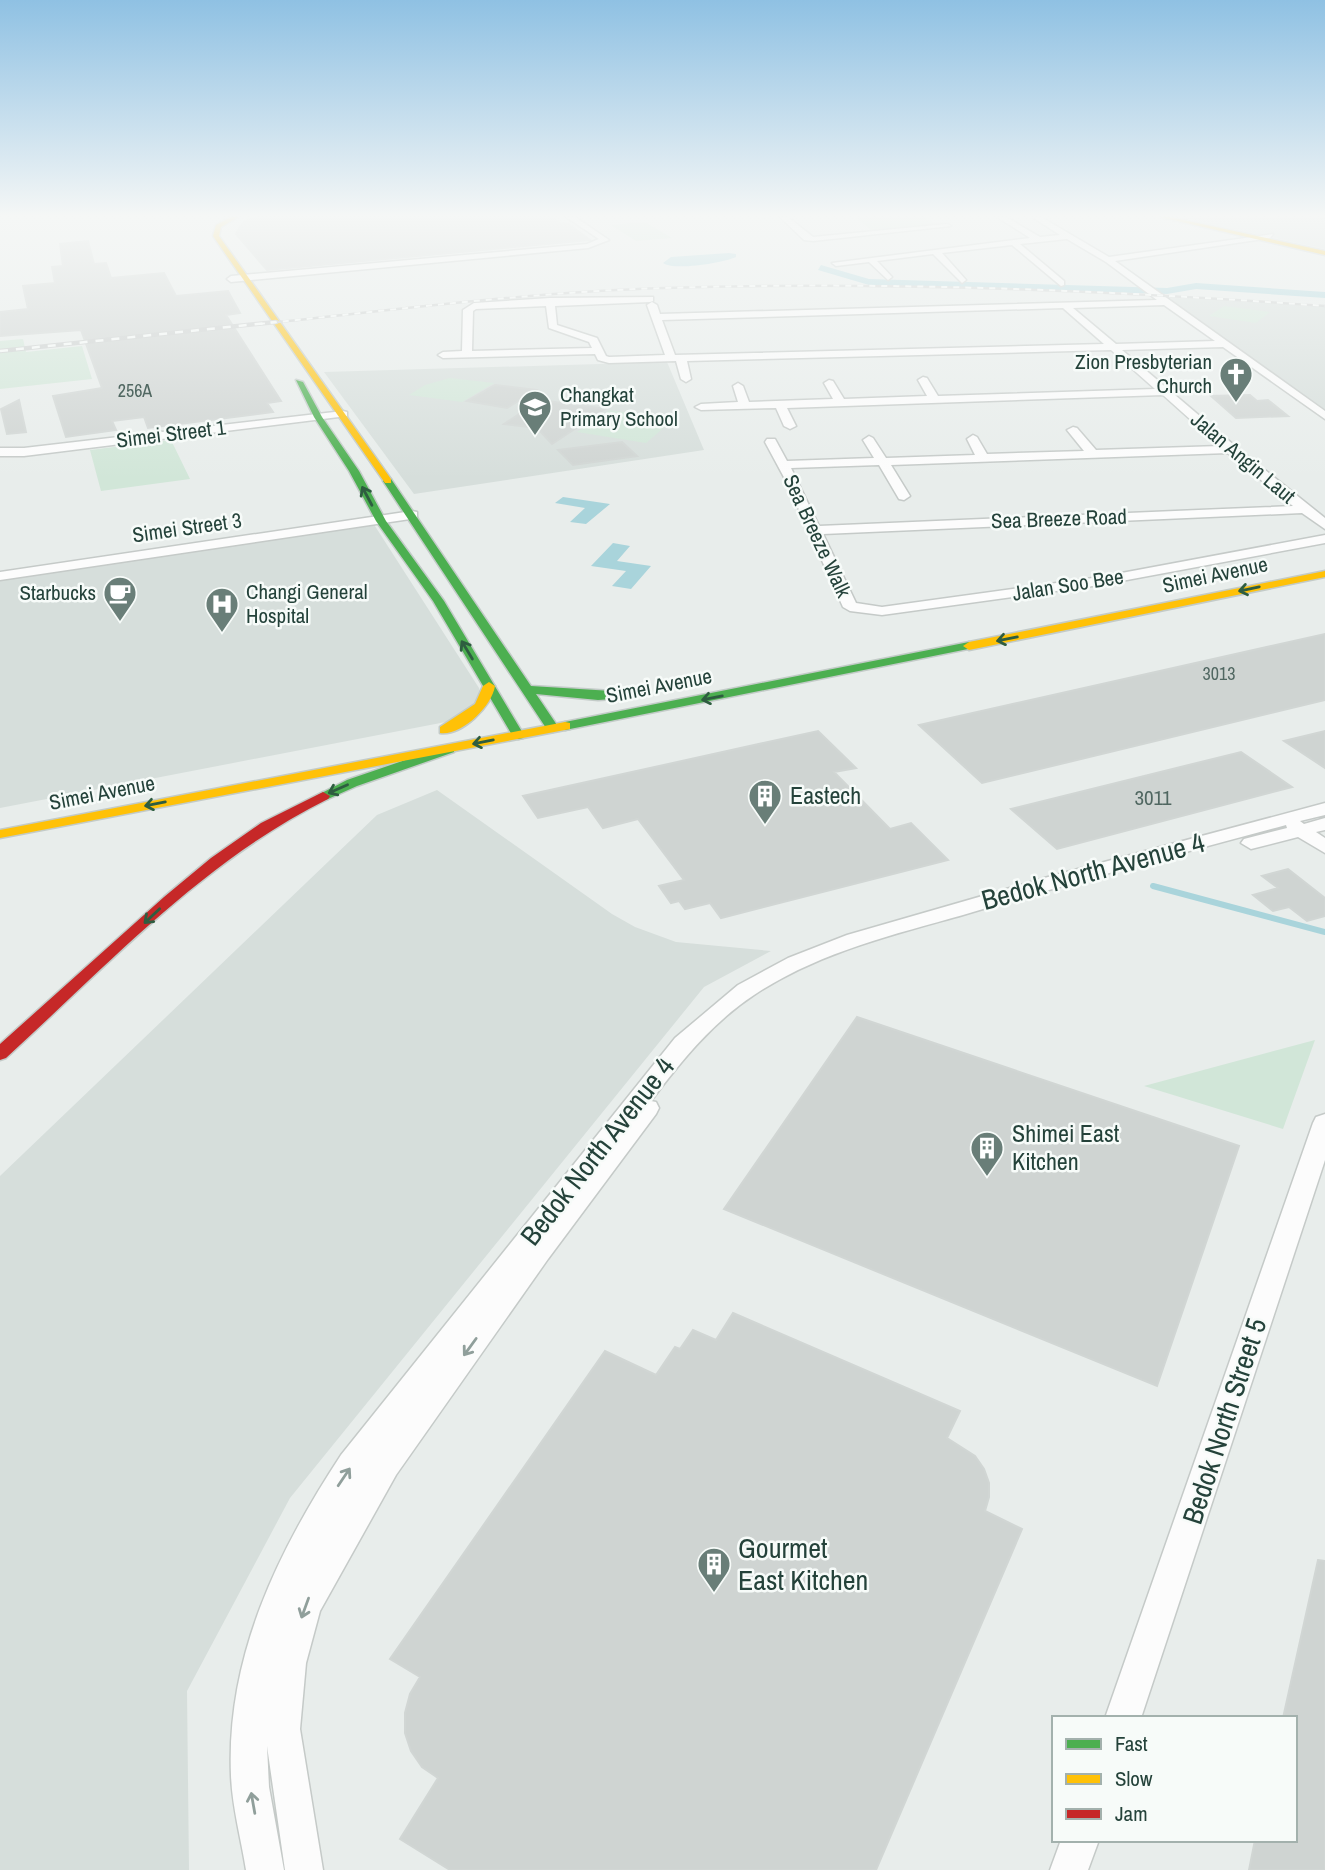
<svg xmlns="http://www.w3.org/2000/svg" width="1325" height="1870" viewBox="0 0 1325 1870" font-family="'Archivo Narrow',sans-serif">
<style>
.built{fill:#d6dedb}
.green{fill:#d1e6d8}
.water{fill:#a9d4db}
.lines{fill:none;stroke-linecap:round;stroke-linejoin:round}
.stream{stroke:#a9d4db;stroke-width:6}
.canal{fill:#a9d4db;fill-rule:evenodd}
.building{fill:#cfd4d2;stroke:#d1d6d4;stroke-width:2}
.street-casing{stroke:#c5cac8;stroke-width:3}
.fast-casing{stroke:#c3cbc8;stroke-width:3}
.slow-casing{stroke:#c3cbc8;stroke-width:3}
.jam-casing{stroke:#c3cbc8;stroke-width:3}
.street{fill:#fcfcfc;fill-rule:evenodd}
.fast{fill:#4caf50;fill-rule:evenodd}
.slow{fill:#ffc107;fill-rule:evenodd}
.jam{fill:#c62828;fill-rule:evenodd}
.rail-far1-casing{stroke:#c9cdcc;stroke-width:2.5}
.rail-casing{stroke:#c9cdcc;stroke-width:4.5}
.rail-far1{stroke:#f7fbf9;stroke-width:2;stroke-dasharray:6;stroke-linecap:butt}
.rail{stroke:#f7fbf9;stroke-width:2.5;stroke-dasharray:8;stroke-linecap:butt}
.oneway{stroke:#2e5d40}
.oneway2{stroke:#909f9b}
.labels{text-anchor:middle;stroke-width:5;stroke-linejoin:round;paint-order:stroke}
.far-number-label{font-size:18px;fill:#506761}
.far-poi-label{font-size:21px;fill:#24423a;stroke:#f7fbf9;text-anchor:end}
.far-street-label{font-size:21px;fill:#24423a;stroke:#f7fbf9}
.number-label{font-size:21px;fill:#506761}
.poi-label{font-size:24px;fill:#24423a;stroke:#f7fbf9;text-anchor:start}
.near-street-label{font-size:28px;fill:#24423a;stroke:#f7fbf9}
.near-poi-label{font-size:28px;fill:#24423a;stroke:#f7fbf9;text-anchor:start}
</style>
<rect width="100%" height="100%" fill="#e8edeb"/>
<path class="built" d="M1179,217H1325V249Z
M1162,297L1325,306V411Z
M667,362L704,450L414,494L324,372Z
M373,523L479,688L482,697L456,720L0,808V580Z
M437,790L612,914L635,927L676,942L771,951L704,987L290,1498L187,1691L189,1870H0V1176L377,815Z"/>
<path class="green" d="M856,217H924L936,225L872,231Z
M645,222L672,238L636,241L611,225Z
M1224,306L1270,312L1256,323L1209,316Z
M23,339L26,352L82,346L92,379L0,389V341Z
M450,378L494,383L462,402L409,395L425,385Z
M610,410L674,419L646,443L577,432Z
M171,440L190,479L101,491L90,450Z
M1315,1040L1283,1129L1144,1086Z"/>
<path class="water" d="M729,253L736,254V257C723,263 673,271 663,263L671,257Z
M563,497L610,504L586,524L570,522L585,508L555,503Z
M613,543L630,546L617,561L651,566L631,589L612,586L626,571L591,566Z"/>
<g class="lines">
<path class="stream" d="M1153,886L1325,932"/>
<path class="canal" d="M821,265L869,279L1167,288L1196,283L1325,292V298L1196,289L1167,294L869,285L818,270Z"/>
</g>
<path class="building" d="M257,217H551L560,223H567L590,240L267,270L236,234L243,222Z
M88,241L94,264L106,263L111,278L164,273L176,296L228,291L240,313L226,315L281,401L267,403L273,412L148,428L144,417L112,421L116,430L66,437L53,396L102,388L81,330L0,336V312L28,309L23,286L55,283L52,267L63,266L60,244Z
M495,385L536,390L507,408L467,401Z
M1250,395L1257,401L1268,400L1288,416L1236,418L1211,396Z
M19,400L26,432L7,434L1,409Z
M540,400L605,409L552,444L537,428L504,424Z
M622,442L637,456L573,465L558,450Z
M1325,634V700L982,783L919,725Z
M818,731L856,768L834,772L890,829L911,823L948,860L721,918L710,903L685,909L679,901L671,903L659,886L684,880L638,819L603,828L588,807L538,818L523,796Z
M1325,731V768L1284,741Z
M1241,752L1292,787L1057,849L1011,809Z
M1288,869L1325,898V916L1307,921L1289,907L1273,911L1253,895L1278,888L1262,876Z
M857,1017L1239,1146L1157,1386L724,1209Z
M733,1313L960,1411L947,1438L975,1456L984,1469L989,1483V1497L985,1511L1022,1529L876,1870H450L400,1839L438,1778L422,1767L411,1751L405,1733V1713L410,1694L420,1677L390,1659L605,1351L656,1375L675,1347L680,1349L693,1330L716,1340Z
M1318,1560L1325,1561V1870H1249L1255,1840H1295V1718H1283Z"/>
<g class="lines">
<defs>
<path id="street" d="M566,217H575L609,240L588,248L231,282L227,279L231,276L587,244L599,239Z
M780,217H788L813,237L947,224L951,226L813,241L804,240Z
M997,217H1006L1040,237L1060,235L1032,217H1041L1109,257L1273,234L1270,238L1115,261L1325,411V419L1223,347L1122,350L1235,446L1325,518V529L1302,513L823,534L856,603L882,607L1100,577L1325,535V543L1100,585L882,615L850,611L843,607L786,481L765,442L767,439H775L787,461L874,458L863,440L869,436L873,438L886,458L975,455L967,439L973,435L977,437L987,454L1084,451L1067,430L1073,427L1077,428L1096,450L1220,446L1163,395L787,408L796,426L790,429L784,426L776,408L701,410L695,407L701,404L738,402L733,386L738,383L743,386L749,402L833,399L824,383L829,380L833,381L844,399L927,396L918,380L923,377L927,378L938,396L1155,389L1111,350L687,361L691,379L686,382L681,379L676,361L609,363L598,360L595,354L443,358L438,355L443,352L462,351L463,310L474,303L550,298L653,297V301L650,302L555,306L557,325L597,338L606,356L609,357L665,355L647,305L652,302L657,305L660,314L1157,300L1106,262L1067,239L1020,244L1064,281V285L1061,286L1012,245L942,253L966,280L962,283L933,254L877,261L892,277L888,280L869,262L836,266L832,263L1030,238ZM1164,305L1215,341L1116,344L1073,308ZM546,306L549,328L589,342L592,348L472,351L473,311L476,309ZM1063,308L1104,344L675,355L662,320ZM1228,453L1293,506L819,526L791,468L879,465L899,499L904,500L910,496L891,465Z
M343,411L347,412V416L24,456H0V448H24Z
M412,511L417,512V518L0,580V572Z
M1325,803V815L1300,821L1304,824L1325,818V830L1316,832L1325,838V853L1298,837L1251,849L1241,843L1244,839L1287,828L1286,825C1178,854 1070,883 963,915C892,935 817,953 754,995C713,1022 681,1061 651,1101L656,1102L659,1108L656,1114L548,1259L396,1475L320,1611L306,1663L300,1729L323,1870H285L267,1746L269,1787L284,1870H246C241,1838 232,1807 231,1775C226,1657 278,1551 341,1455L675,1038L738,985L788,958L847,935L1048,877Z
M1325,1114V1160L1141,1718H1105L1313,1123L1316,1117Z
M1061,1840H1099L1088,1870H1050Z"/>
<path id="fast" d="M296,380L303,382L322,417L359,471L386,521L444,601L524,735L523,738L518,739L512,735L433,601L376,521L349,471L314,417Z
M385,479H391L531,686L628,692V698L598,700L536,694L559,728L553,732L548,731L383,481Z
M969,642L975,646L973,648L565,730L559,726L565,722Z
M449,745L454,746V752L357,786L328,799L323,800L316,796L347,780Z"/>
<path id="slow" d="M231,217H238L221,227L219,236L391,479V483H385L213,236L216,225Z
M1160,217H1170L1325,251V255Z
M1325,571V577L969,650L963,646L969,642Z
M489,682L495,686C492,706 462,736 440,733V727L475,704L483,686Z
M565,722L570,723V729L0,838V830Z"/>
<path id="jam" d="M323,792L330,796L328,799C203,861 108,965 6,1058L0,1060V1044L164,897L211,858L261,823Z"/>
</defs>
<use href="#street" class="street-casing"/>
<use href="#fast" class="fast-casing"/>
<use href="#slow" class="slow-casing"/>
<use href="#jam" class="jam-casing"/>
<use href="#street" class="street"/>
<use href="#fast" class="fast"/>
<use href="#slow" class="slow"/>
<use href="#jam" class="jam"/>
<defs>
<path id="rail-far1" d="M259,324C394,310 530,292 665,288C885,281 1106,290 1325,306"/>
<path id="rail" d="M0,351L276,322"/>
</defs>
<use href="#rail-far1" class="rail-far1-casing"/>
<use href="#rail" class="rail-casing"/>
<use href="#rail-far1" class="rail-far1"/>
<use href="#rail" class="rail"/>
</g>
<defs><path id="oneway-shaft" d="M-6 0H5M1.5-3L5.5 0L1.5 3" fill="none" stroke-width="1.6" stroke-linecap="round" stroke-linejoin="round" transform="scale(1.75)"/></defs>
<g class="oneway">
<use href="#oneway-shaft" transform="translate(367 496) rotate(-118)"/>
<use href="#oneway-shaft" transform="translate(1249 589) rotate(168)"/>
<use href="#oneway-shaft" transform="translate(1007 639) rotate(169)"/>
<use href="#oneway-shaft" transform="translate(467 650) rotate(-121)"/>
<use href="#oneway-shaft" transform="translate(712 698) rotate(169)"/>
<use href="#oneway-shaft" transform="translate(483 742) rotate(169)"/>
<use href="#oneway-shaft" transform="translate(338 789) rotate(156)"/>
<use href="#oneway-shaft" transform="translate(155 804) rotate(169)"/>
<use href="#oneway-shaft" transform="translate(152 916) rotate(137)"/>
</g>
<g class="oneway2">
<use href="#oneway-shaft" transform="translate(470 1347) rotate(126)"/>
<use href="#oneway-shaft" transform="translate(344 1477) rotate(-56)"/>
<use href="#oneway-shaft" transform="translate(305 1608) rotate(110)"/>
<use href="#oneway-shaft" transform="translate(253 1803) rotate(-100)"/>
</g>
<linearGradient id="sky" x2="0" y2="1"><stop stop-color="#8fc1e3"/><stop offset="0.45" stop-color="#f5f7f6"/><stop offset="1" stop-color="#f5f7f6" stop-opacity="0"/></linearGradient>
<rect width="1325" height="479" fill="url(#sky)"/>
<defs>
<symbol id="church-pin" viewBox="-11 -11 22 30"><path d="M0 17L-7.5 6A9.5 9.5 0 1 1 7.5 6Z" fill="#697e78" stroke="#f7fbf9"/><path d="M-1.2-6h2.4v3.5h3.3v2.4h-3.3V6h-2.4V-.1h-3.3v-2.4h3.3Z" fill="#fff"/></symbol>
<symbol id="school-pin" viewBox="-11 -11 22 30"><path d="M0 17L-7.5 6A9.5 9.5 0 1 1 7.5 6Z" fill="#697e78" stroke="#f7fbf9"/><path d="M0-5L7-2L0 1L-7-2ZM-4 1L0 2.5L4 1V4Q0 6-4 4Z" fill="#fff"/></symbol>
<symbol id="cafe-pin" viewBox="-11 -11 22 30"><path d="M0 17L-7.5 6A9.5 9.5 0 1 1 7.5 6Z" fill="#697e78" stroke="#f7fbf9"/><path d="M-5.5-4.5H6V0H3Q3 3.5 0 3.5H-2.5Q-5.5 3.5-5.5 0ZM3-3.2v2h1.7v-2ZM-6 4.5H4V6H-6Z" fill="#fff"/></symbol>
<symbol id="hospital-pin" viewBox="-11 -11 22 30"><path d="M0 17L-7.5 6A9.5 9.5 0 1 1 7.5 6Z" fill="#697e78" stroke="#f7fbf9"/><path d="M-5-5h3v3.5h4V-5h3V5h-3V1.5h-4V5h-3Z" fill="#fff"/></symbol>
<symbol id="building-pin" viewBox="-11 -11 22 30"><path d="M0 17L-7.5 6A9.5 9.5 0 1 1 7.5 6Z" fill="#697e78" stroke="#f7fbf9"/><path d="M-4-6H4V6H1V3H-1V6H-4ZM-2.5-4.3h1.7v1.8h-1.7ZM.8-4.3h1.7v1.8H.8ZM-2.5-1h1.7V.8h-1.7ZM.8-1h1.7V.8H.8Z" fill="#fff"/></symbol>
</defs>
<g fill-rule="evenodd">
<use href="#church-pin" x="1217" y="355" width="38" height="52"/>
<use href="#school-pin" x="516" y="388" width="38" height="52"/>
<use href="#cafe-pin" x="101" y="574" width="38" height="52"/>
<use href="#hospital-pin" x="203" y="585" width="38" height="52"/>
<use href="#building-pin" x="746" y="777" width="38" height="52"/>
<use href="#building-pin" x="968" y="1129" width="38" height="52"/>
<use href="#building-pin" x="695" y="1545" width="38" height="52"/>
</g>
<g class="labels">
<g class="far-number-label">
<text x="135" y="397">256A</text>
<text x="1219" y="680">3013</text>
</g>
<g class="far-poi-label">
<text x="1212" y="369">Zion Presbyterian<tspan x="1212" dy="24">Church</tspan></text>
<text x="560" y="402" text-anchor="start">Changkat<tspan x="560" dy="24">Primary School</tspan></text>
<text x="246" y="599" text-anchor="start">Changi General<tspan x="246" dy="24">Hospital</tspan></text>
<text x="96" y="600">Starbucks</text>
</g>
<g class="far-street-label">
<text transform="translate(171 434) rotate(-7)" y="7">Simei Street 1</text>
<text transform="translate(1243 458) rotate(40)" y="7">Jalan Angin Laut</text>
<text transform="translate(1059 519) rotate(-2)" y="7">Sea Breeze Road</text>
<text transform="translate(187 528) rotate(-8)" y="7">Simei Street 3</text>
<text transform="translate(817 536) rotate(65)" y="7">Sea Breeze Walk</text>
<text transform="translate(1215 575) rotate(-12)" y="7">Simei Avenue</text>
<text transform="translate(1068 585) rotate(-9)" y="7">Jalan Soo Bee</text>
<text transform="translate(659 686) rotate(-11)" y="7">Simei Avenue</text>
<text transform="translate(102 793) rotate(-11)" y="7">Simei Avenue</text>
</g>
<g class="number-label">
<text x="1153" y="805">3011</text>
</g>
<g class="poi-label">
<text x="790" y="804">Eastech</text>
<text x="1012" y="1142">Shimei East<tspan x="1012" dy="28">Kitchen</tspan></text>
</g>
<g class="near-street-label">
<text transform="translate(1093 871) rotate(-15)" y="10">Bedok North Avenue 4</text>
<text transform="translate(597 1151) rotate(-52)" y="10">Bedok North Avenue 4</text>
<text transform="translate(1224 1421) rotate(-72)" y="10">Bedok North Street 5</text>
</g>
<g class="near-poi-label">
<text x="738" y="1558">Gourmet<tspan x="738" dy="32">East Kitchen</tspan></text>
</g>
</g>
<rect x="1052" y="1716" width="245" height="126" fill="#f7fbf9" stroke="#a3b1ad" stroke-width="2"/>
<rect x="1066" y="1739" width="35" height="10" fill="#4caf50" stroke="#a3b1ad" stroke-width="2"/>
<text x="1115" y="1751" font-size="21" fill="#24423a">Fast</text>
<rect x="1066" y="1774" width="35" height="10" fill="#ffc107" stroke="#a3b1ad" stroke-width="2"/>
<text x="1115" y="1786" font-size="21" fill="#24423a">Slow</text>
<rect x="1066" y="1809" width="35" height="10" fill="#c62828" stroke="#a3b1ad" stroke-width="2"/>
<text x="1115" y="1821" font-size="21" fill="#24423a">Jam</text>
</svg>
